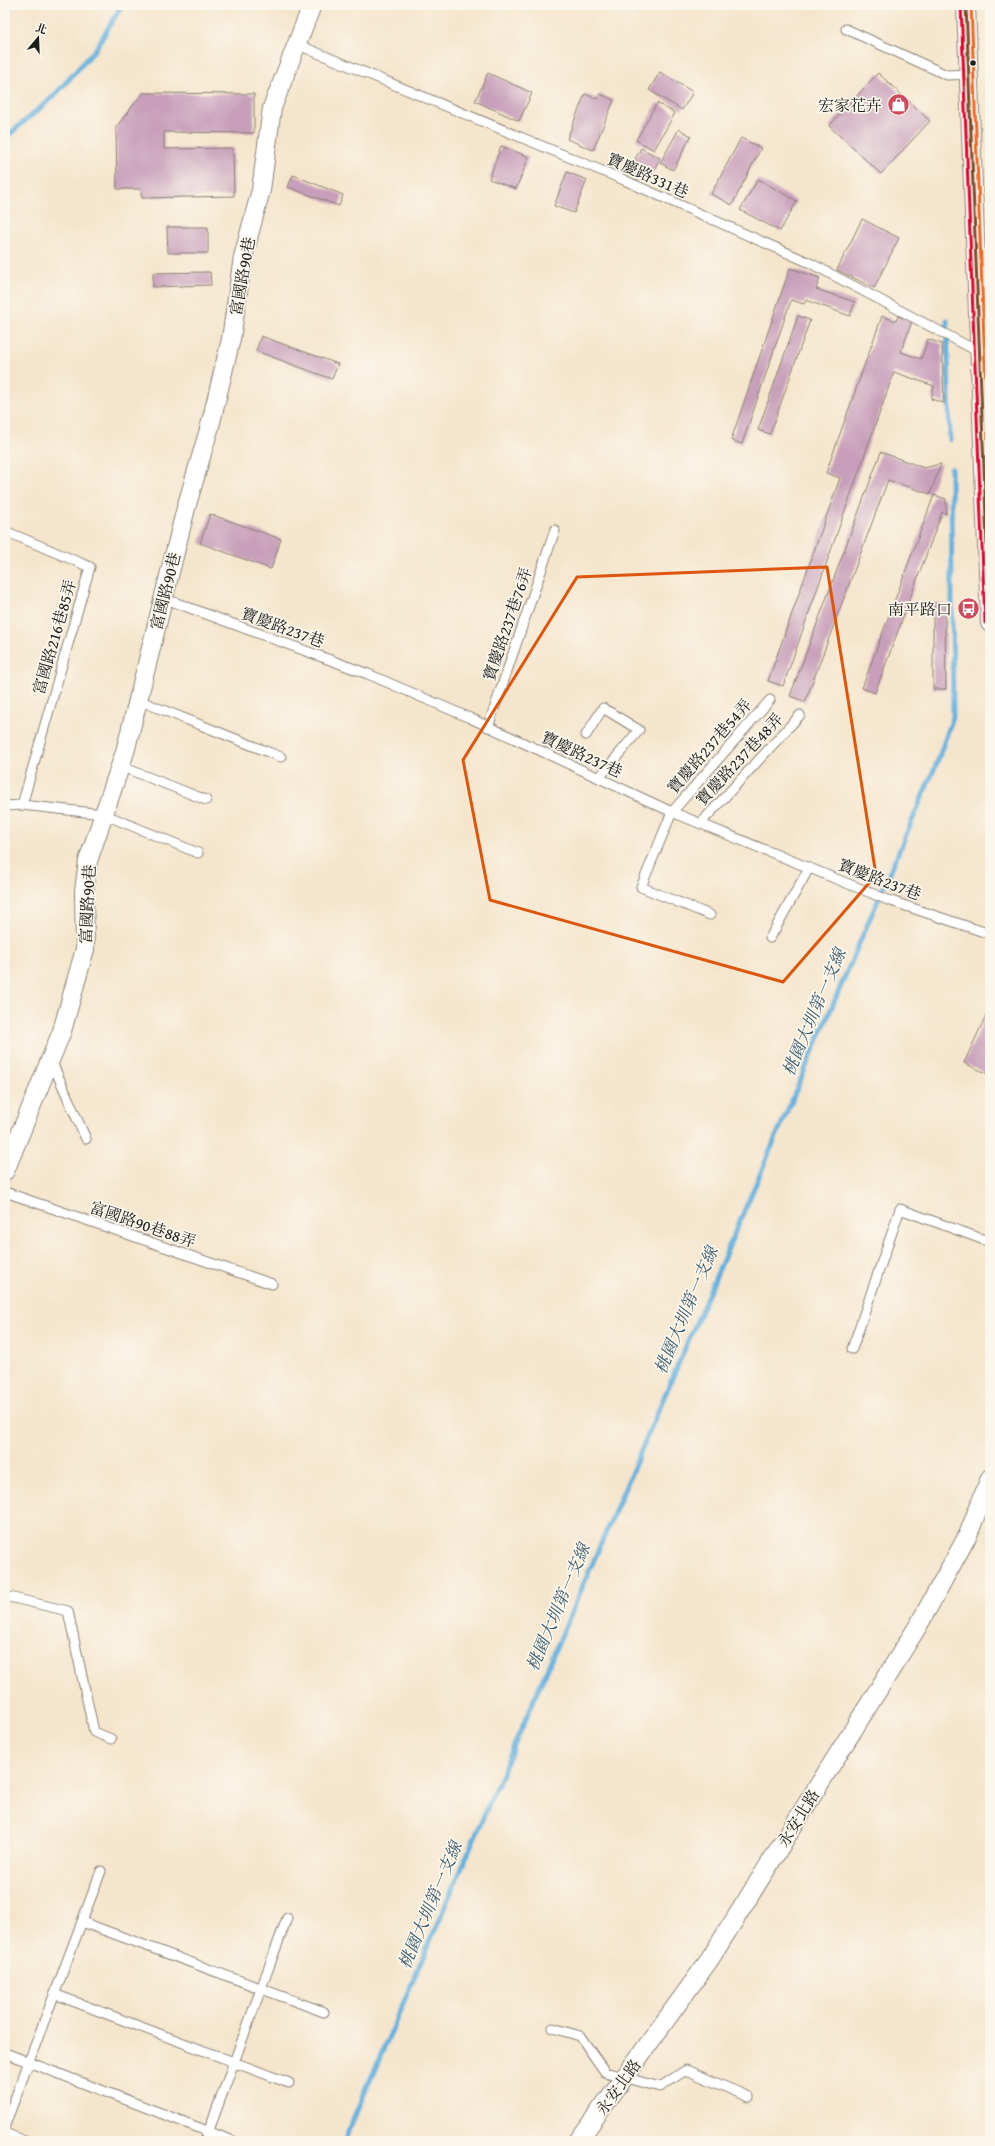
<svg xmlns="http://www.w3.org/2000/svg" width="995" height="2146" viewBox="0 0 995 2146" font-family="'Gentium Book Plus','Noto Serif TC',serif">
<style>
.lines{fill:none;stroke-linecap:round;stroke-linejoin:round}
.stream{stroke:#65b1de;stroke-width:5}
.building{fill:#c89fba}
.service-casing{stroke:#888074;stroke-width:11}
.minor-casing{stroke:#888074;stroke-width:20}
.service{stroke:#fff;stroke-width:9}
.minor{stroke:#fff;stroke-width:18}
.bus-1-casing{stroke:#fbf7ec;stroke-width:6}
.bus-2-casing{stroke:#fbf7ec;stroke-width:6}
.bus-3-casing{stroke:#fbf7ec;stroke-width:6}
.bus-1{stroke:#7a4b2a;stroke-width:3}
.bus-2{stroke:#e4002b;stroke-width:3}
.bus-3{stroke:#f26522;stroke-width:3}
.marked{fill:none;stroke:#de560d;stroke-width:3;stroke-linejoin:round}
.bus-dot{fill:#1c1c1c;stroke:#fbf7ec;stroke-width:1.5}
.labels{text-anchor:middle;stroke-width:3.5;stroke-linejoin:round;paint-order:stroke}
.poi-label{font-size:16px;fill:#1c1c1c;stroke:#fbf7ec;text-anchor:end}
.street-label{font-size:16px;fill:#1c1c1c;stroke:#fbf7ec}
.water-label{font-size:17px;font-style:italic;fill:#39586a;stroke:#fbf7ec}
</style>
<rect width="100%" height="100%" fill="#fbf7ec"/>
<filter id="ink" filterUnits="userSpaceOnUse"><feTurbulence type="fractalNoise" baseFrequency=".025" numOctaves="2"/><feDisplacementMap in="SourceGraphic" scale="8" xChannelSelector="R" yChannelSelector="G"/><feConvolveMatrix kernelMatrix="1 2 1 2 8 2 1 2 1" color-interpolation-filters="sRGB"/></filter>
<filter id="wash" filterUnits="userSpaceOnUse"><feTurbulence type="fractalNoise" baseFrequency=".012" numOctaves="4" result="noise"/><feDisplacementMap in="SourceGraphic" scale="16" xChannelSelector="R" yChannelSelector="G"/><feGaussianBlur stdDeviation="0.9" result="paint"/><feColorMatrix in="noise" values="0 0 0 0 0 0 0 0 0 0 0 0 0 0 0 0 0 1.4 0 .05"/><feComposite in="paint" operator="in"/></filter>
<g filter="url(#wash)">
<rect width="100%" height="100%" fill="#f5e5cc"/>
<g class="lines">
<path class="stream" d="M5,138L54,96L95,50L122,5
M947,320L950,440
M344,2141L936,765L953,717L951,468"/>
</g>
<g id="blocks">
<path class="building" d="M660,72L693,92L682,110L649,90Z
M488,73L532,93L519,121L475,101Z
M878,73L930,121L881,174L829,126Z
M143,93L254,94V133L164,132V149L233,148L234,196L142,198L141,189H117L116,127Z
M585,94L598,99L600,94L614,100L593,150L567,139Z
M657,103L675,113L654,150L636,140Z
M679,129L691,136L673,170L660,163Z
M741,138L761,148L732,205L711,194Z
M501,146L529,157L516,189L489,179Z
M641,148L660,158L648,182L629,171Z
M567,172L587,180L574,213L554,206Z
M293,175L343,195L339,206L288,187Z
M758,179L797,201L780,231L740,210Z
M862,219L899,238L874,288L837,270Z
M167,227H208V253H168Z
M790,268L820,278L816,289L855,302L850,316L806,300L804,304L791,300L742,444L731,440Z
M210,272L211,285L153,287V273Z
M798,316L810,320L770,434L758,430Z
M882,316L896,321L898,316L912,321L901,352L921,359L928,339L942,344L944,403L931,399L934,386L894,372L783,686L768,681L840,478L826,473Z
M261,336L338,364L332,379L256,351Z
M881,452L924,468L941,464L930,494L888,480L805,702L790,696Z
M934,495L946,499V514L942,512L875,693L862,688Z
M210,514L281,539L271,569L200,543Z
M933,603H945L946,689H933Z
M990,1007V1075L964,1063Z"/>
</g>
</g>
<g filter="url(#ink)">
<use href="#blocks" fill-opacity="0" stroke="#888074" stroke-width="1"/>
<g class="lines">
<defs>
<path id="service" d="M846,29L947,75L969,74
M296,44L624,180L810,263L979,352
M5,531L90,567L22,805
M163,598L368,674L470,718L672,812L888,900L990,934
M138,700L281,757
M488,727L555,530
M586,735L603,708L639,730L599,778
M120,766L206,800
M5,806L22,805L103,814L198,853
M700,824L800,715
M710,915L641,887L672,812L770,700
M770,938L809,868
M51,1060L86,1139
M5,1192L272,1284
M852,1349L900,1209L990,1242
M5,1596L68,1611L94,1732L111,1739
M82,1922L324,2012
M54,1994L289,2083
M553,2028L580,2036L605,2072L660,2087L686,2070L749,2097
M5,2053L233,2141
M5,2125L101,1871
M5,2133L25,2141
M205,2141L287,1918"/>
<path id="minor" d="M966,5L990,623
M5,1171L62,1031L85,949L84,891L88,861L125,752L186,508L210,426L231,339L243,257L261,190L272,108L312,5
M578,2141L710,1959L918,1626L968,1535L990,1478"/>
</defs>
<use href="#service" class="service-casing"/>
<use href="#minor" class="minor-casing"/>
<use href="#service" class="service"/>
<use href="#minor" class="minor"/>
<defs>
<path id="bus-1" d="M966,5L990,623"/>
<path id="bus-2" d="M961,5L985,623"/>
<path id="bus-3" d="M971,5L990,494"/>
</defs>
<use href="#bus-1" class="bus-1-casing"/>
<use href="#bus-2" class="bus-2-casing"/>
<use href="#bus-3" class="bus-3-casing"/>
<use href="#bus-1" class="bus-1"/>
<use href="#bus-2" class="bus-2"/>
<use href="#bus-3" class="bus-3"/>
</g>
</g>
<path class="marked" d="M827,567L876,875L783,982L490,900L463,760L577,577Z"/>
<defs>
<symbol id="shop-disc" viewBox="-11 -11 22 22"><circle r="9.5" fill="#d1495b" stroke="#fbf7ec"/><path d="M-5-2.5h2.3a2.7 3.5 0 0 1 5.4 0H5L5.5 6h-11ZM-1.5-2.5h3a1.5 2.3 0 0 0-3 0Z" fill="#fff"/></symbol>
<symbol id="bus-disc" viewBox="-11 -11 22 22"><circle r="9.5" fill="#d1495b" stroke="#fbf7ec"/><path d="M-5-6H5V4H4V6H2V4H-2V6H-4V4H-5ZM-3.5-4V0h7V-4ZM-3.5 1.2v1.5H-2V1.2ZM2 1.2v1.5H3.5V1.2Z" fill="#fff"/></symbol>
</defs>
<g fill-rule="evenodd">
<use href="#shop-disc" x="886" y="92" width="25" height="25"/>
<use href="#bus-disc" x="956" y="596" width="25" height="25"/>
</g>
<circle class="bus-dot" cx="973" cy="63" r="3.5"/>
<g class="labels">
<g class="poi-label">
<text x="882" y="111">宏家花卉</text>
<text x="952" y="615">南平路口</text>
</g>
<g class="street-label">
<text transform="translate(648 175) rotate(24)" y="6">寶慶路331巷</text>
<text transform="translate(242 276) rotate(-80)" y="6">富國路90巷</text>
<text transform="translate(165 591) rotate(-76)" y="6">富國路90巷</text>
<text transform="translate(507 624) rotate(-71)" y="6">寶慶路237巷76弄</text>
<text transform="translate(283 627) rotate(20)" y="6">寶慶路237巷</text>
<text transform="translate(54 637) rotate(-74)" y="6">富國路216巷85弄</text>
<text transform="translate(709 746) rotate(-49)" y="6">寶慶路237巷54弄</text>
<text transform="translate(582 754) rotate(25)" y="6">寶慶路237巷</text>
<text transform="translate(739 759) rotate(-47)" y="6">寶慶路237巷48弄</text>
<text transform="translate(880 879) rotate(21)" y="6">寶慶路237巷</text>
<text transform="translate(87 904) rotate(-87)" y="6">富國路90巷</text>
<text transform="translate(143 1224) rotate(19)" y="6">富國路90巷88弄</text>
<text transform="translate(798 1818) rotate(-58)" y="6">永安北路</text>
<text transform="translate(618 2087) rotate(-54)" y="6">永安北路</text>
</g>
<g class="water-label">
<text transform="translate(814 1012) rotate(-67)" y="6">桃園大圳第一支線</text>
<text transform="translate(686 1310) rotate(-67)" y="6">桃園大圳第一支線</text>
<text transform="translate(558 1607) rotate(-67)" y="6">桃園大圳第一支線</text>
<text transform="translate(430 1905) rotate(-67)" y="6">桃園大圳第一支線</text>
</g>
</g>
<rect width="995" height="2146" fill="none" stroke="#fbf7ec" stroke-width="20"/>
<g transform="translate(38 38) rotate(19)" stroke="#fbf7ec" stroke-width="3" paint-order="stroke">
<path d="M0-3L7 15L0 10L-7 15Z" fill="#1c1c1c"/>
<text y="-6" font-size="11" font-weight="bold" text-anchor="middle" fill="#1c1c1c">北</text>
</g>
</svg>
